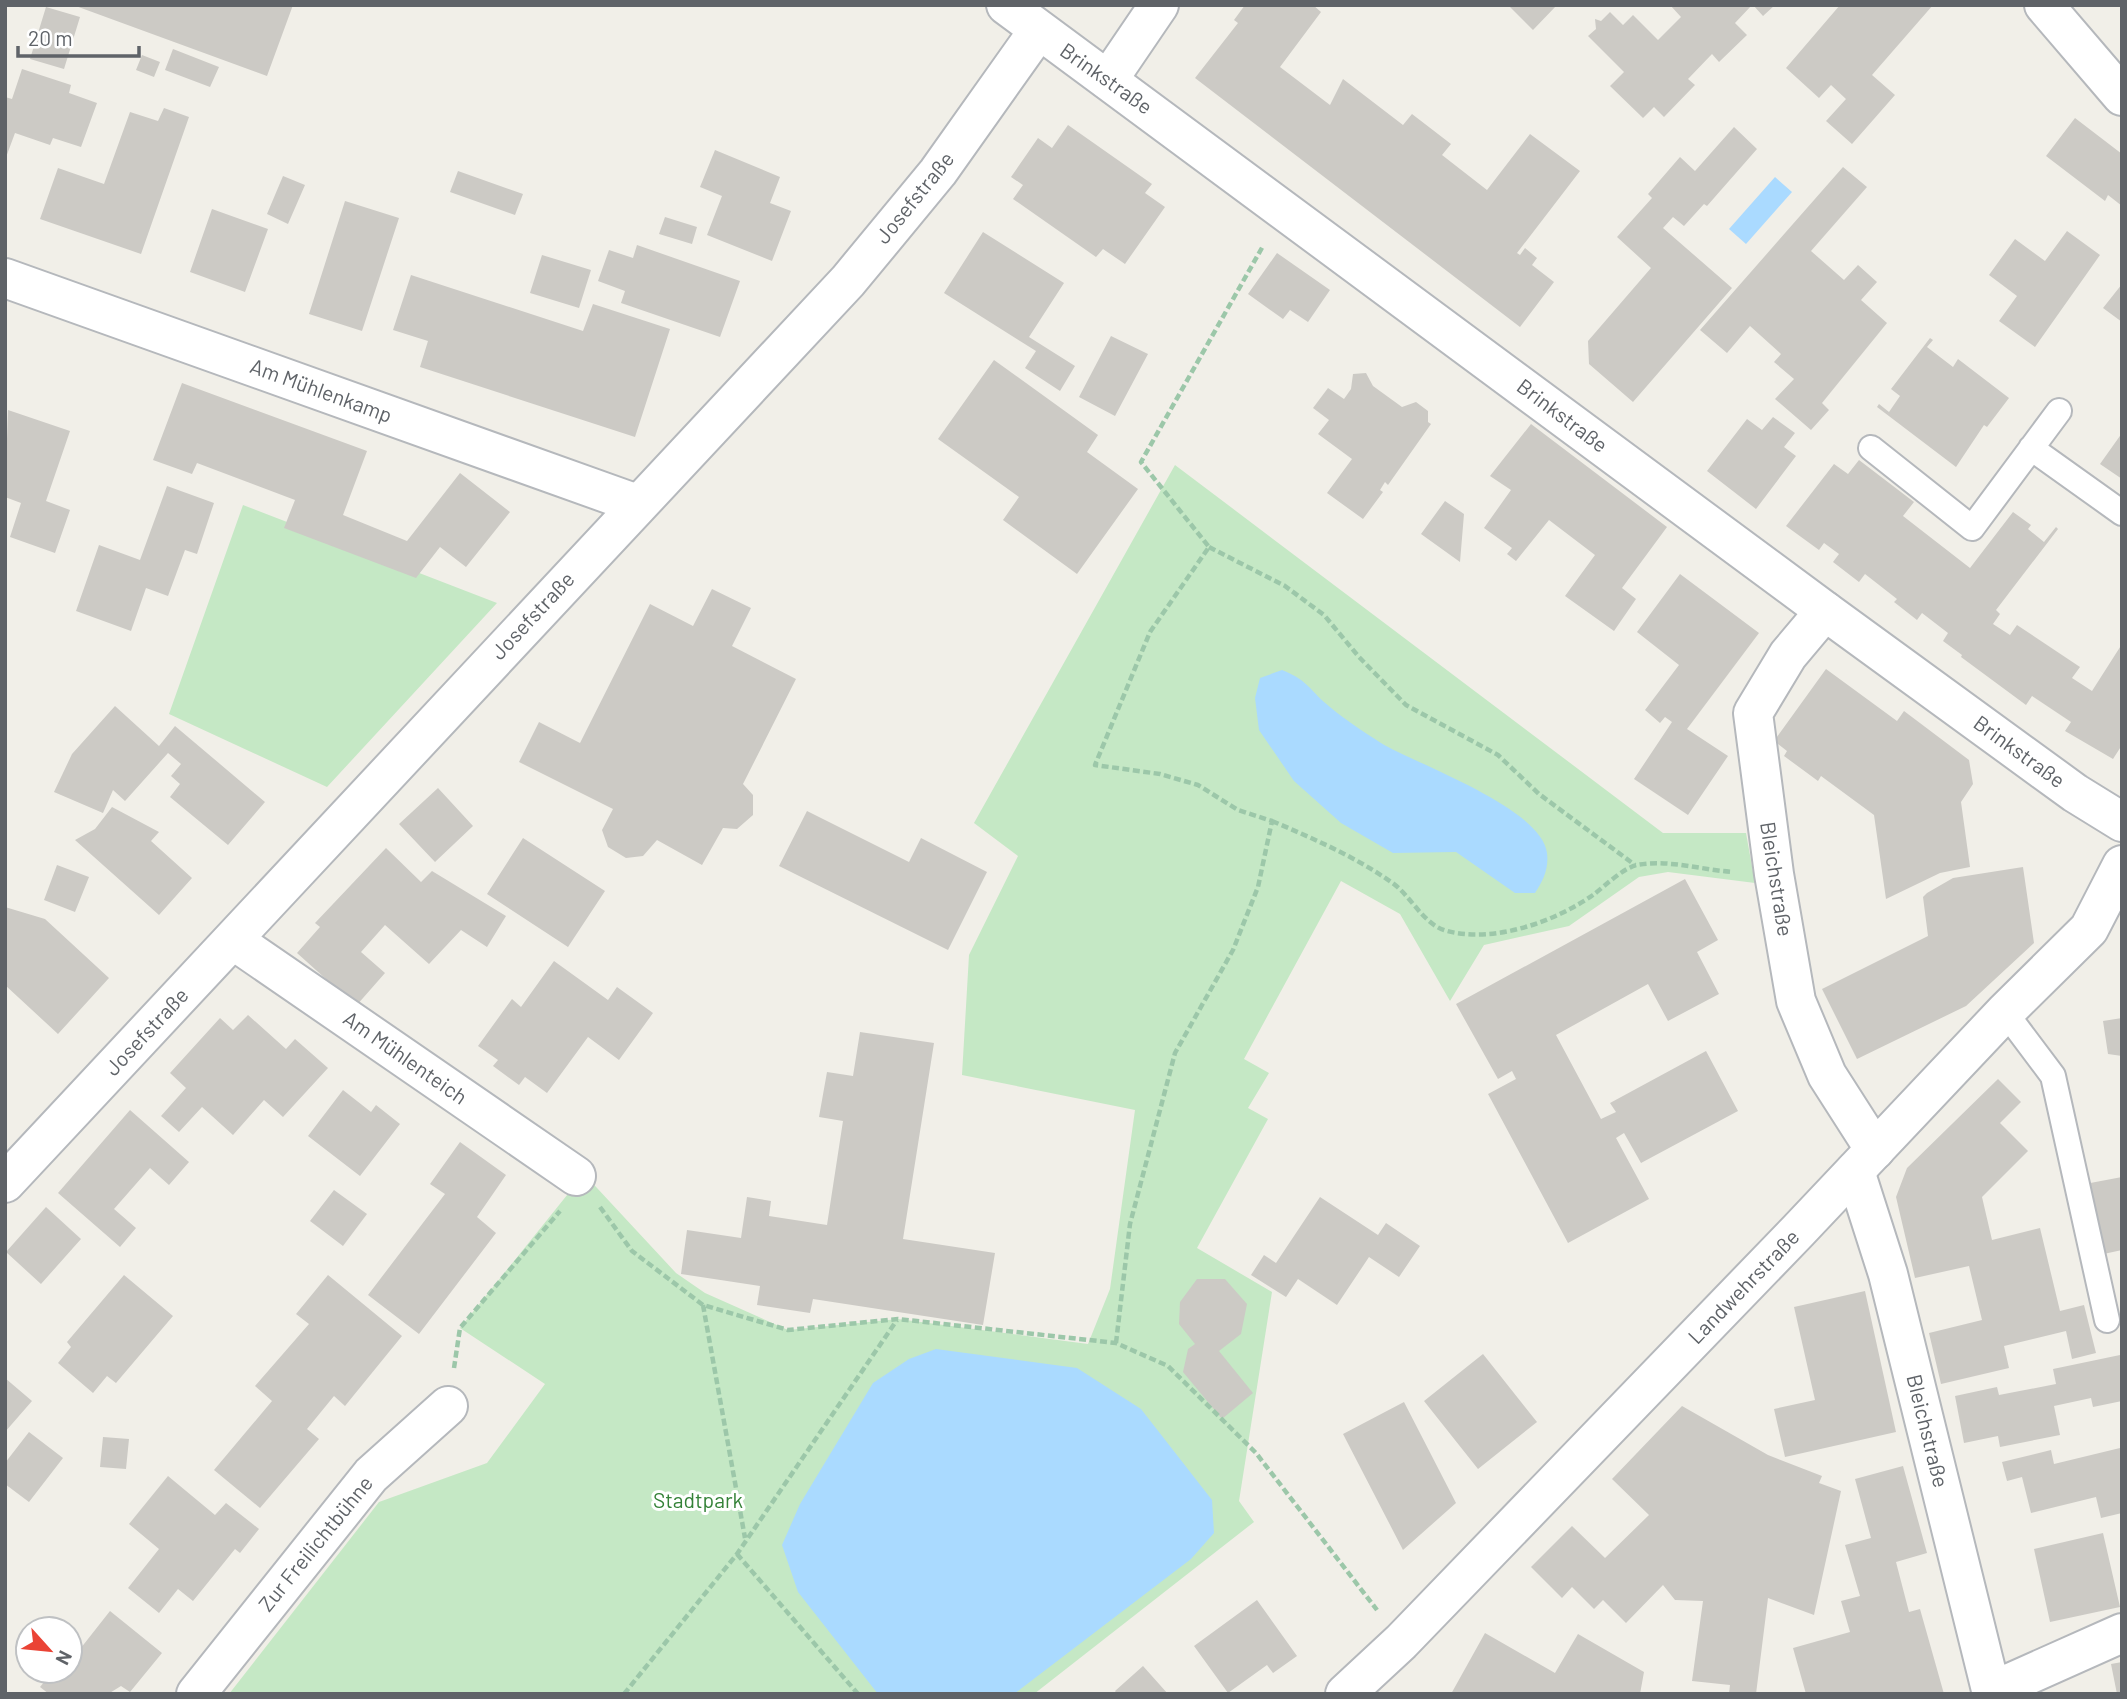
<svg xmlns="http://www.w3.org/2000/svg" width="2127" height="1699" viewBox="0 0 2127 1699" font-family="Barlow,sans-serif">
<style>
.green{fill:#c5e8c5}
.water{fill:#aadaff}
.building{fill:#cccac5}
.lines{fill:none;stroke-linecap:round;stroke-linejoin:round}
.service-casing{stroke:#b5b8bc;stroke-width:28}
.minor-casing{stroke:#b5b8bc;stroke-width:42}
.tertiary-casing{stroke:#b5b8bc;stroke-width:42}
.path{stroke:#9cc7a9;stroke-width:4.5;stroke-dasharray:7 3.5;stroke-linecap:butt}
.service{stroke:#fff;stroke-width:24}
.minor{stroke:#fff;stroke-width:38}
.tertiary{stroke:#fff;stroke-width:38}
.labels{text-anchor:middle;stroke-width:6;stroke-linejoin:round;paint-order:stroke}
.street-label{font-size:21px;fill:#5f6368;stroke:#fff}
.park-label{font-size:21px;fill:#348238;stroke:#fff}
</style>
<rect width="100%" height="100%" fill="#f1efe8"/>
<path class="green" d="M1175,465L1663,833H1746L1755,883L1668,872L1639,877L1569,926L1484,945L1450,1001L1400,914L1341,881L1244,1059L1269,1073L1248,1108L1268,1119L1197,1248L1272,1292L1239,1501L1254,1522L1034,1694H229L379,1502L487,1463L545,1384L460,1328L584,1174L676,1273L705,1293L788,1330L898,1319L1088,1344L1110,1289L1135,1110L962,1075L969,955L1018,856L974,823Z
M243,505L497,603L327,787L169,714Z"/>
<path class="water" d="M1775,177L1792,192L1746,244L1729,229Z
M1282,670C1306,680 1306,685 1324,702C1340,716 1362,731 1381,743C1416,764 1542,808 1547,853C1549,869 1543,881 1535,893H1515L1456,852L1393,853L1341,823L1294,781L1259,730L1255,698L1260,678Z
M936,1349L1077,1368L1141,1409L1212,1500L1214,1533L1191,1559L1014,1694H878L798,1592L782,1545L800,1504L873,1383L909,1359Z"/>
<path class="building" d="M73,5H293L267,76Z
M1245,5H1313L1321,12L1280,67L1330,105L1343,79L1403,125L1412,114L1451,144L1442,155L1487,190L1530,134L1580,171L1517,253L1520,255L1525,248L1537,258L1532,265L1554,282L1520,327L1195,78L1238,23L1234,20Z
M1508,5H1557L1533,30Z
M1670,5H1752L1735,23L1747,35L1719,62L1712,54L1688,79L1695,85L1664,117L1654,107L1643,118L1610,86L1624,72L1588,36L1596,29L1595,19L1601,21L1610,12L1623,25L1633,15L1658,40L1681,17Z
M1753,5H1775L1763,16Z
M1840,5H1933L1872,75L1895,95L1852,144L1826,121L1846,99L1831,85L1819,98L1786,68Z
M46,7L80,17L64,69L30,59Z
M173,49L219,67L210,87L165,70Z
M142,55L160,62L154,77L136,70Z
M22,69L71,85L69,93L97,103L81,147L53,138L50,145L15,133L5,160V97L12,99Z
M164,108L189,117L141,254L40,219L58,168L104,184L130,112L158,121Z
M2075,118L2122,154V206L2108,195L2105,201L2046,156Z
M1068,125L1152,184L1145,193L1165,207L1125,264L1103,249L1096,257L1013,199L1023,185L1011,177L1038,138L1052,148Z
M1734,127L1757,149L1707,206L1704,204L1684,226L1673,217L1663,228L1732,288L1633,402L1589,364L1588,341L1651,268L1617,237L1652,198L1648,194L1680,157L1695,171Z
M715,150L780,177L770,203L791,211L772,261L707,235L722,196L700,187Z
M1843,167L1867,187L1811,251L1844,280L1858,265L1877,282L1861,300L1887,323L1822,403L1829,410L1811,430L1775,399L1794,379L1774,362L1781,354L1750,326L1727,353L1700,330Z
M458,171L523,194L515,215L450,192Z
M283,176L305,185L288,224L267,214Z
M345,201L399,218L362,331L309,314Z
M212,209L268,229L245,292L190,272Z
M665,217L697,227L692,244L659,234Z
M2067,231L2100,255L2035,347L1999,321L2017,296L1989,275L2015,239L2045,261Z
M983,232L1064,283L1029,337L1075,366L1060,391L1025,368L1036,351L944,293Z
M637,245L740,281L720,337L621,303L625,291L598,281L609,250L633,258Z
M1277,253L1330,290L1308,322L1290,310L1283,319L1248,294Z
M542,255L591,270L579,308L530,293Z
M411,275L583,331L593,304L670,329L635,437L420,367L428,341L393,330Z
M2122,284V322L2103,308Z
M1111,336L1148,354L1115,416L1079,397Z
M1930,338L1933,340L1927,347L1953,367L1958,359L2009,398L1987,427L1984,425L1956,467L1877,407L1879,404L1889,412L1900,396L1891,389Z
M994,360L1098,435L1087,452L1138,489L1077,574L1003,520L1019,497L938,439Z
M1366,373L1373,386L1402,407L1416,402L1428,411V422L1431,424L1388,485L1385,482L1380,490L1383,492L1363,519L1327,493L1352,459L1318,434L1329,420L1313,408L1328,388L1344,399L1351,389L1353,374Z
M182,383L367,451L343,515L407,541L460,473L510,512L466,567L440,547L416,578L284,528L295,500L197,463L192,474L153,460Z
M8,410L70,431L46,501L70,510L55,553L10,537L21,503L5,497Z
M1773,417L1795,433L1784,447L1796,456L1756,509L1707,471L1747,419L1762,430Z
M1531,424L1667,527L1622,588L1636,599L1614,631L1565,596L1595,555L1549,520L1516,561L1507,554L1512,548L1484,528L1511,490L1490,476Z
M2122,433V479L2100,464Z
M1859,460L1914,502L1903,516L1970,568L2013,512L2031,525L2028,529L2044,542L2056,527L2058,529L1996,610L2000,614L1993,624L2010,635L2017,625L2080,667L2072,678L2092,691L2122,644V745L2113,759L2065,731L2071,722L2032,696L2026,705L1961,657L1962,655L1943,641L1948,633L1922,613L1917,620L1894,602L1897,599L1865,574L1859,582L1833,562L1839,554L1824,543L1819,550L1786,526L1834,464L1848,474Z
M167,486L214,503L197,554L185,550L168,596L146,588L131,631L76,611L99,545L140,560Z
M1445,501L1464,514L1460,562L1421,534Z
M1680,574L1759,633L1687,729L1728,756L1688,815L1634,779L1672,722L1665,717L1660,723L1645,710L1679,665L1637,632Z
M712,589L751,608L732,646L796,679L743,784L753,795V815L737,829L723,828L702,865L657,840L643,856L626,858L608,847L602,830L613,809L519,762L539,722L580,743L650,604L693,626Z
M1826,669L1897,721L1904,711L1969,760L1973,784L1961,802L1970,867L1940,873L1886,899L1874,815L1821,776L1818,781L1784,756L1787,751L1774,741Z
M115,706L159,746L175,726L265,802L228,845L170,797L180,784L171,776L181,764L168,753L125,801L113,790L103,813L54,792L72,754Z
M438,788L473,826L435,862L399,824Z
M112,807L159,832L151,841L192,878L159,915L75,840L95,829Z
M807,811L909,862L921,838L987,872L948,950L779,866Z
M523,838L605,891L568,947L487,894Z
M386,848L421,882L432,871L506,916L487,947L461,930L429,964L385,925L361,952L385,973L356,1006L297,953L320,927L315,923Z
M57,865L89,877L75,912L44,900Z
M2023,867L2034,943L1966,1006L1857,1059L1822,989L1928,936L1923,897L1927,893L1953,878Z
M1685,879L1718,940L1697,952L1719,994L1668,1021L1648,984L1556,1035L1601,1119L1616,1112L1610,1103L1706,1051L1738,1111L1641,1163L1624,1133L1616,1138L1649,1199L1568,1243L1488,1094L1516,1079L1512,1071L1498,1079L1456,1004Z
M5,907L45,919L109,978L58,1034L5,985Z
M554,961L608,1000L617,987L653,1013L619,1060L588,1037L547,1093L525,1077L519,1085L493,1066L498,1060L478,1046L512,999L521,1007Z
M248,1015L286,1049L295,1039L328,1068L283,1117L264,1100L233,1135L202,1107L179,1132L161,1116L186,1088L170,1073L220,1018L233,1030Z
M2122,1018V1056L2108,1054L2103,1021Z
M860,1032L934,1043L903,1239L995,1253L983,1325L813,1299L810,1313L757,1305L760,1286L681,1274L687,1230L741,1238L747,1197L771,1201L769,1216L827,1225L843,1121L819,1117L827,1072L853,1076Z
M1998,1079L2021,1102L2000,1123L2028,1151L1982,1197L1992,1240L2040,1228L2060,1311L2084,1305L2096,1353L2072,1359L2066,1331L2004,1346L2009,1368L1941,1384L1929,1333L1982,1320L1969,1266L1915,1278L1896,1197L1907,1168Z
M343,1090L371,1112L376,1105L400,1124L360,1176L308,1136Z
M130,1110L189,1162L169,1185L150,1168L114,1209L136,1228L120,1247L58,1193Z
M460,1142L506,1175L477,1217L496,1233L419,1334L368,1295L445,1194L430,1184Z
M2122,1177V1250L2099,1255L2085,1184Z
M334,1190L367,1214L343,1246L310,1221Z
M1320,1197L1378,1235L1386,1223L1420,1246L1399,1277L1369,1257L1337,1305L1298,1279L1286,1297L1251,1275L1264,1255L1276,1263Z
M46,1207L81,1239L41,1284L6,1252Z
M124,1275L173,1316L116,1383L107,1376L93,1393L58,1363L71,1347L67,1342Z
M328,1275L402,1336L345,1406L334,1396L307,1429L319,1439L260,1508L214,1470L272,1401L255,1386L309,1324L296,1314Z
M1197,1279H1225L1247,1304L1241,1334L1219,1351L1253,1393L1222,1419L1183,1372L1188,1349L1195,1344L1179,1324L1180,1302Z
M1865,1291L1896,1432L1785,1457L1774,1409L1815,1400L1794,1307Z
M1483,1354L1537,1422L1478,1469L1424,1401Z
M2120,1355L2122,1401L2093,1407L2091,1398L2054,1406L2060,1435L2000,1447L1998,1436L1964,1443L1955,1396L1997,1387L1999,1395L2056,1384L2053,1369Z
M5,1378L32,1401L5,1432Z
M1404,1402L1456,1503L1403,1550L1343,1434Z
M1682,1406L1768,1455L1822,1476L1819,1483L1841,1491L1814,1615L1768,1598L1756,1694H1729L1730,1685L1692,1681L1703,1601L1675,1600L1663,1585L1626,1623L1603,1600L1594,1609L1572,1587L1562,1598L1531,1567L1572,1526L1605,1558L1649,1515L1612,1479Z
M29,1432L63,1458L29,1502L5,1484V1463Z
M103,1437L129,1439L126,1469L100,1467Z
M2120,1448L2122,1513L2101,1518L2096,1497L2031,1513L2022,1477L2007,1481L2002,1462L2051,1450L2054,1464Z
M1903,1466L1927,1553L1896,1562L1909,1612L1920,1609L1944,1694H1806L1793,1648L1850,1632L1841,1601L1860,1596L1845,1545L1871,1538L1855,1479Z
M168,1476L215,1515L226,1503L259,1529L240,1553L235,1549L193,1601L178,1589L159,1613L128,1588L159,1549L129,1524Z
M2103,1533L2120,1607L2050,1622L2034,1549Z
M1257,1600L1297,1656L1273,1673L1267,1665L1228,1693L1194,1646Z
M110,1611L162,1653L130,1692L121,1686L108,1694H49L40,1687L53,1671H70V1655L73,1658Z
M1485,1633L1555,1673L1578,1634L1644,1672L1640,1694H1451Z
M2122,1662V1694H2117L2111,1664Z
M1143,1666L1168,1694H1117L1115,1691Z"/>
<g class="lines">
<defs>
<path id="service" d="M1871,448L1972,528L2059,411
M2031,448L2122,513
M2005,1012L2053,1076L2107,1320"/>
<path id="minor" d="M2044,5L2122,96
M1108,80L1159,5
M5,278L637,504
M1825,611L1788,655L1753,713L1774,874L1796,1001L1827,1075L1875,1150
M233,940L576,1176
M1855,1171L1888,1274L1992,1694
M5,1183L848,281L938,172L1038,31
M1992,1691L2122,1633
M196,1694L371,1475L448,1406"/>
<path id="tertiary" d="M1006,5L1825,611L2075,793L2122,822
M1345,1694L1401,1642L1798,1231L2005,1012L2089,929L2122,865"/>
</defs>
<use href="#service" class="service-casing"/>
<use href="#minor" class="minor-casing"/>
<use href="#tertiary" class="tertiary-casing"/>
<path class="path" d="M1209,547L1285,586L1324,615L1359,657L1406,705L1498,755L1539,794L1635,865
M1272,821C1314,839 1354,856 1391,882C1411,895 1423,925 1447,931C1495,943 1554,922 1593,895C1605,886 1623,868 1637,865C1668,859 1702,870 1733,872
M600,1207L632,1251L703,1305L788,1330L898,1319L1116,1343L1168,1366L1256,1453L1377,1610
M703,1305L745,1538
M1116,1343L1130,1224L1175,1053L1233,950L1258,887L1272,821L1238,810L1198,785L1160,774L1095,765L1150,632L1209,547L1141,462L1263,246
M454,1368L460,1328L560,1211
M737,1554L858,1694
M624,1694L737,1554L897,1320"/>
<use href="#service" class="service"/>
<use href="#minor" class="minor"/>
<use href="#tertiary" class="tertiary"/>
</g>
<g class="labels">
<g class="street-label">
<text transform="translate(1106 79) rotate(35)" y="7">Brinkstraße</text>
<text transform="translate(915 198) rotate(-51)" y="7">Josefstraße</text>
<text transform="translate(321 391) rotate(20)" y="7">Am Mühlenkamp</text>
<text transform="translate(1562 416) rotate(37)" y="7">Brinkstraße</text>
<text transform="translate(533 616) rotate(-47)" y="7">Josefstraße</text>
<text transform="translate(2019 752) rotate(36)" y="7">Brinkstraße</text>
<text transform="translate(1776 879) rotate(81)" y="7">Bleichstraße</text>
<text transform="translate(147 1032) rotate(-47)" y="7">Josefstraße</text>
<text transform="translate(405 1058) rotate(35)" y="7">Am Mühlenteich</text>
<text transform="translate(1744 1287) rotate(-46)" y="7">Landwehrstraße</text>
<text transform="translate(1927 1431) rotate(76)" y="7">Bleichstraße</text>
<text transform="translate(316 1544) rotate(-51)" y="7">Zur Freilichtbühne</text>
</g>
<g class="park-label">
<text x="698" y="1508">Stadtpark</text>
</g>
</g>
<rect width="2127" height="1699" fill="none" stroke="#5f6368" stroke-width="14"/>
<g transform="translate(49 1650) rotate(117)"><circle r="33" fill="#ffffff" stroke="#bfc1c3" stroke-width="2"/>
<path d="M0-5L12 26L0 18L-12 26Z" fill="#ea4335"/>
<text y="-10" font-size="19" font-weight="bold" text-anchor="middle" fill="#5f6368">N</text>
</g>
<path d="M18 46v10h121v-10" fill="none" stroke="#5f6368" stroke-width="3.5"/>
<text x="28" y="46" font-size="21" fill="#5f6368" stroke="#ffffff" stroke-width="5" paint-order="stroke">20 m</text>
</svg>
